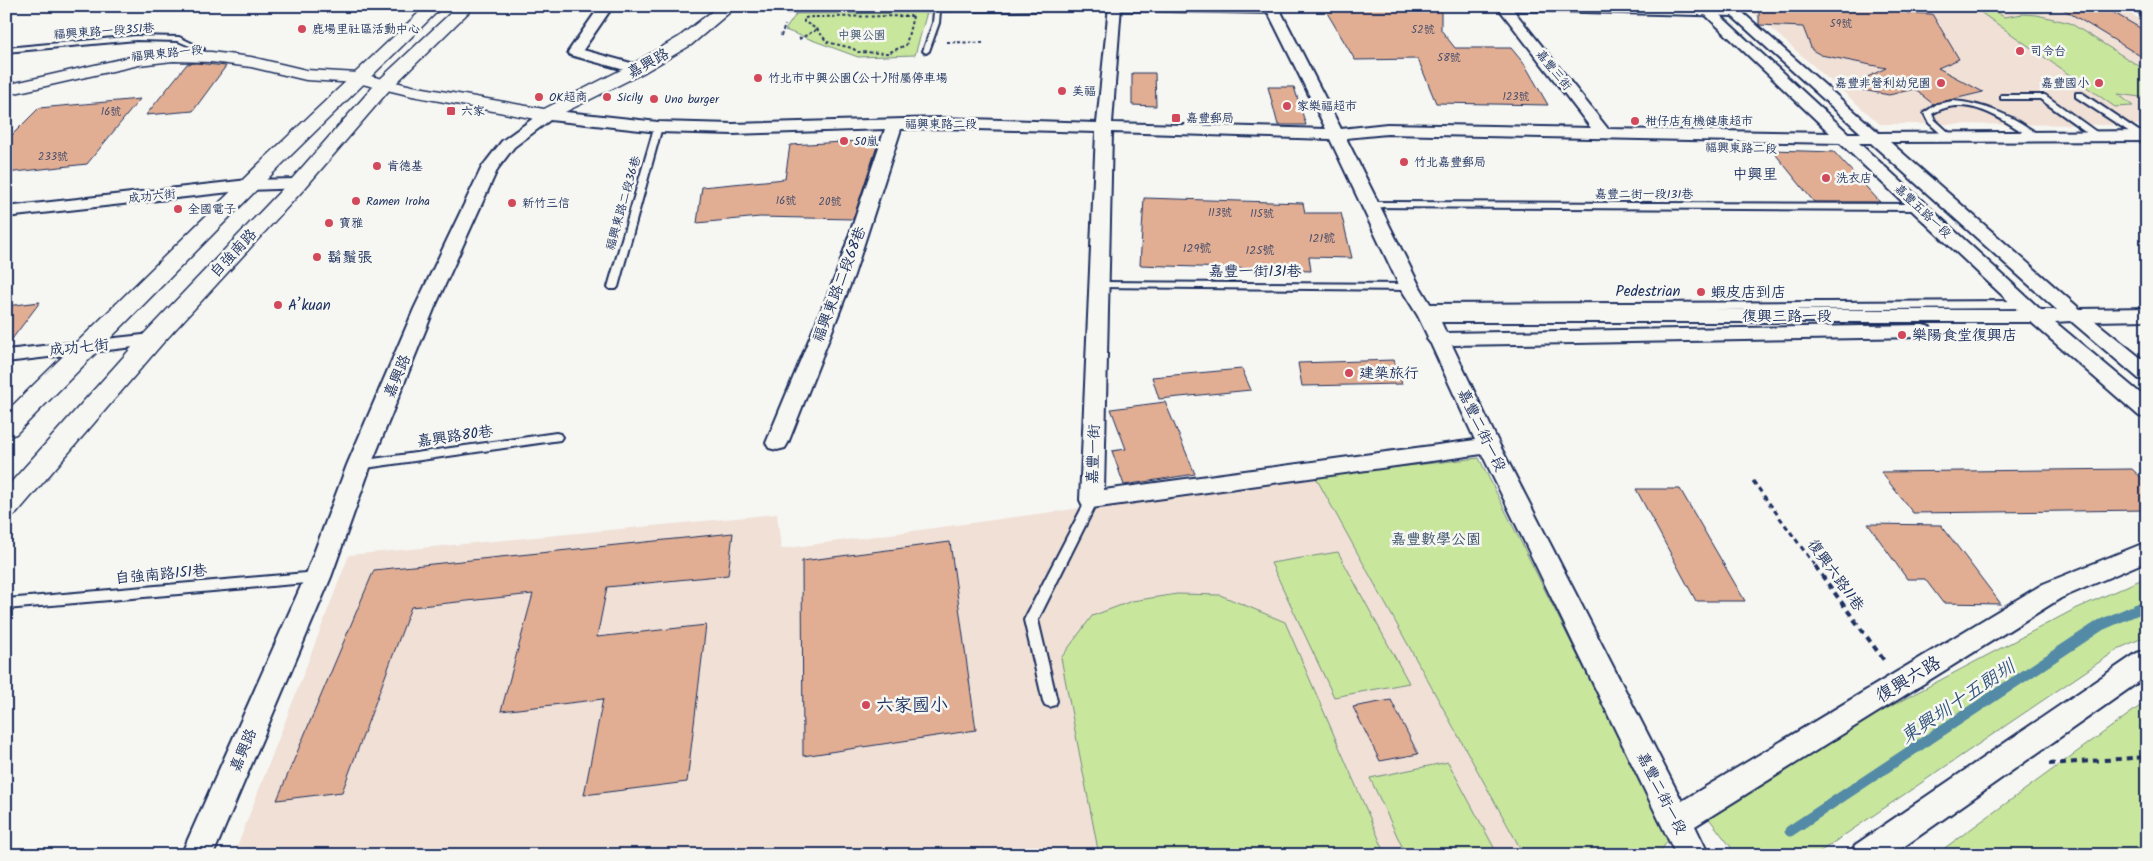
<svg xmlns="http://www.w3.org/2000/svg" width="2153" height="861" viewBox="0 0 2153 861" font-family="Kalam,'LXGW WenKai TC',sans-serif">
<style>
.built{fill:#f0e0d6}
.green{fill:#c9e69d;stroke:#728a7e}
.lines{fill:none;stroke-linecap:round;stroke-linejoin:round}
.stream{stroke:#538aa6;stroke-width:11}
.building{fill:#e1ae93;stroke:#1b2f5e}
.service-casing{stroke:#1b2f5e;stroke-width:4}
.pedestrian-casing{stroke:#1b2f5e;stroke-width:4}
.minor-casing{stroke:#1b2f5e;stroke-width:4}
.tertiary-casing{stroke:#1b2f5e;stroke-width:3}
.secondary-casing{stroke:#1b2f5e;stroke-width:3}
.path-far2{stroke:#1b2f5e;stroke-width:2;stroke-dasharray:3 2.5;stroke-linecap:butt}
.path-far1{stroke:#1b2f5e;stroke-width:3;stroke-dasharray:5 4;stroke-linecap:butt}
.path{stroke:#1b2f5e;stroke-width:4;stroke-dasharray:6 5;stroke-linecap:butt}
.service{fill:#f6f6f2;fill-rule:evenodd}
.pedestrian{fill:#f6f6f2;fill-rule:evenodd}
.minor{fill:#f6f6f2;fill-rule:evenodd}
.tertiary{fill:#f6f6f2;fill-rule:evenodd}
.secondary{fill:#f6f6f2;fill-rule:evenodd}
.poi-dot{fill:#d1495b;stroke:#f6f6f2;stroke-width:2}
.labels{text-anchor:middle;stroke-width:5;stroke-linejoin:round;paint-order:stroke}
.far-number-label{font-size:11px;fill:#4c4f6b}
.far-poi-label{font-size:12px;fill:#1b2f5e;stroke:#f6f6f2;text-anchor:start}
.far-street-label{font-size:12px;fill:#1b2f5e;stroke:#f6f6f2}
.far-park-label{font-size:12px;fill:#3e546b;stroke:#f6f6f2}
.number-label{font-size:12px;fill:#4c4f6b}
.street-label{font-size:15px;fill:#1b2f5e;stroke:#f6f6f2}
.far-quarter-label{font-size:15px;fill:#1b2f5e;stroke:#f6f6f2}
.poi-label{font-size:15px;fill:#1b2f5e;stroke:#f6f6f2;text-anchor:start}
.park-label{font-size:15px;fill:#3e546b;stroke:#f6f6f2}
.near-street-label{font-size:18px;fill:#1b2f5e;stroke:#f6f6f2}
.near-poi-label{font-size:18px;fill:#1b2f5e;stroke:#f6f6f2;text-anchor:start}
.near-water-label{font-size:19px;font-style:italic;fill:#32557c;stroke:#f6f6f2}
</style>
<rect width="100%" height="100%" fill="#f6f6f2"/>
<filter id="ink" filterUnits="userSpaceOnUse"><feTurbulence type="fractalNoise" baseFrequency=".02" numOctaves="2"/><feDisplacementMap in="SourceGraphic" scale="10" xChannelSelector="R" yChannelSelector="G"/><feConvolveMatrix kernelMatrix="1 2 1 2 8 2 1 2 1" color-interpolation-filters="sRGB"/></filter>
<g filter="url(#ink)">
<path class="built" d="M1745,6H2117L2147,23V125L1880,124Z
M1315,476L1524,855H234L349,555L777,514L781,549Z"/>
<path class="green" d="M1973,7H1988L2004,17L2023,14L2037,15L2070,23L2147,71V98L2118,94L2133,106L2115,107Z
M927,12L915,55L858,57L785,30L797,13Z
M1479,458L1669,839L1658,855H1524L1315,476Z
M1338,552L1409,683L1334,697L1271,563Z
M2147,577V636L2120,648L1815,855H1737L1700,807L2073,610Z
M1177,594L1220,595L1285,622L1386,855H1099L1061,658L1092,616L1132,601Z
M2147,701V855H1935Z
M1448,762L1498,855H1406L1370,778Z"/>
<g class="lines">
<path class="stream" d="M1790,831L2101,625L2147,605"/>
</g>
<path class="building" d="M1323,6H1441V30L1455,48H1511L1525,65L1548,105L1436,103L1418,59L1355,60Z
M1759,6H1900L1907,13L1932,14L1959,59L1938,68L1983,92L1933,104L1914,89L1889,95L1847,87L1886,68L1821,55L1812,50L1803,27L1759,25Z
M2058,6H2102L2147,32V60Z
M196,63L226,66L193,111L146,115L187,64Z
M1132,73H1155L1156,106L1132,105Z
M1268,87H1294L1306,125H1278Z
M140,99L87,164L6,173V141L39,108Z
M879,140L853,219L760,217L697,223L702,187L785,179L790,145Z
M1772,150L1834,152L1880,202H1814Z
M1144,198L1303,203L1305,213H1341L1352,258L1309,257L1311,271L1140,265Z
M40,302L6,347V306Z
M1394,360L1402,384L1302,386L1298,363Z
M1242,369L1251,390L1159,399L1152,377Z
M1165,402L1195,474L1124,485L1112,451L1126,449L1111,409Z
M2132,469L2147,483V510L1913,513L1881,472Z
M1636,489H1680L1745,601H1696Z
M1868,524L1941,525L2001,604L1943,603L1925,579H1907Z
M733,533L728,575L607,587L597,637L706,625L687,782L584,795L603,699L501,711L533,594L411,607L342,792L277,800L374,570Z
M950,542L976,730L803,756L802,561Z
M1391,700L1418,754L1380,761L1353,707Z"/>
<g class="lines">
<defs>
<path id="service" d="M698,6L790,8L1125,6L1273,9L1276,11L1273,13L1114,10L940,11L939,23L929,51L926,53L923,51L933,23L934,11L790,12L701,8Z
M1503,6L1734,12L1737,14L1734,16L1504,10L1501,8Z
M136,36L179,37L204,49L199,50L178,41L136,40L6,52V48Z
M2076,93H2082L2146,136L2139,138L2076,97Z
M2001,95H2045L2102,136L2095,138L2040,99H2001Z
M1953,101C1981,103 2019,117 2040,137L2033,139C2005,120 1965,92 1932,114L1935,120L1955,138L1948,140L1929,123L1924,113L1937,104Z
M655,125L662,127L618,287L616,289H610L608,287Z
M1369,202L1919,204L1923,207L1919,210L1366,207V203Z
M1100,282L1410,284L1415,287L1410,290L1097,287L1095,285L1097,283Z
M556,433L560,434L562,437L560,440L359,469L353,465L359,461Z
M1092,496L1096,497L1098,500L1038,620L1057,701L1055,705L1050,707L1045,705L1043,701L1024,620L1086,500L1088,497Z
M318,572L323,574L324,577L323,580L318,582L6,609V599Z"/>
<path id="pedestrian" d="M2024,301L2029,302L2031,305L2029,308L1423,312L1418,311L1416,308L1418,305L1423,304Z"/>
<path id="minor" d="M600,6H613L583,50L642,66L644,69L642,72H632L570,55L568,52Z
M931,6H944L942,11H932Z
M1109,6H1121L1112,123L1326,129L1265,6H1278L1341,129L1387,124L1591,128L1497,6H1510L1608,129L1830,133L1696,6H1710L1848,133H1861L1721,6H1735L1879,133L2147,131V141L1890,142L2080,309L2147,308V320L2095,321L2147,363V380L2139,379L2071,321L2055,322L2147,399V418L2139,416L2031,322H1441L1446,333L1923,325L1930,327L1933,331L1930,335L1923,337L1452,345L1500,446L1682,801L2043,584L2147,542V561L2061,598L1695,826L1709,855H1676L1482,454L1092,508L1083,506L1080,500L1096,132L939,128L901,129L854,275L788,443L785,448L777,450L769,448L766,443L836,275L885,129L733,134L658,132L550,120L514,147L498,168L434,309L371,465L331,577L213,855H181L305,577L347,465L414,309L482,167L502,141L542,112L547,110L658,122L733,124L939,118L1097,123ZM1112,132L1330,139L1400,287L1418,316L1428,337L1427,339L1431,344L1475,440L1104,490ZM1387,134L1840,143L2018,310H1434L1420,287L1346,138ZM1859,143H1871L2057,310H2041Z
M2129,6L2147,7V17Z
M298,179L304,180L306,184L304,188L248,190L6,217V207L248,180Z
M152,334L159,336L162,340L159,344L6,362V350Z
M2147,650V676L1892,855H1850L1855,845L2137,653Z"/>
<path id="tertiary" d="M719,6H737L691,45L643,73L547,121L412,96L358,83L306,80L251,67L211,62L173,61L139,65L6,95V85L139,55L173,51L211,52L251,57L306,70L358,73L412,86L544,109L631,65L679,37Z"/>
<path id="secondary" d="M426,6H443L279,167L16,434L6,437V412L265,158Z
M458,6H475L391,88L305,188L161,345L16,514L6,517V488L143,335L291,180L379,80Z"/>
</defs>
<use href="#service" class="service-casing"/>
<use href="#pedestrian" class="pedestrian-casing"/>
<use href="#minor" class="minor-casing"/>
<use href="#tertiary" class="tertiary-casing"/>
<use href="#secondary" class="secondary-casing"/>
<path class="path-far2" d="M913,16L906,45L888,53L858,52L852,48L827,42L817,29L804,22V18L813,17Z
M781,36L785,25
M799,39L816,30
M947,42L985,43"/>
<path class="path-far1" d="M1753,481L1816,567"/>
<path class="path" d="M1815,566L1886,663
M2049,764L2147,757"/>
<use href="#service" class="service"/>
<use href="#pedestrian" class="pedestrian"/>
<use href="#minor" class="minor"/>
<use href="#tertiary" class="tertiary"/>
<use href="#secondary" class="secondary"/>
</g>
</g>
<g class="poi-dot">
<circle cx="302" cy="29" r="5"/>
<circle cx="2020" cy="51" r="5"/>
<circle cx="758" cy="78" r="5"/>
<circle cx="1941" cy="83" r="5"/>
<circle cx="2099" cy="83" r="5"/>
<circle cx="1062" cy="91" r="5"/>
<circle cx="539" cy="97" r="5"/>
<circle cx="607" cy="97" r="5"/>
<circle cx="654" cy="99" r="5"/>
<circle cx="1287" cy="106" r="5"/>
<rect x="446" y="106" width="10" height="10" rx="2.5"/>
<rect x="1171" y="113" width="10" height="10" rx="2.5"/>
<circle cx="1635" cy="121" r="5"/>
<circle cx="844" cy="141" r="5"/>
<circle cx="1404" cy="162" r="5"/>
<circle cx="377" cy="166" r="5"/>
<circle cx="1826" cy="178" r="5"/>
<circle cx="356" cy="201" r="5"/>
<circle cx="512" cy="203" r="5"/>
<circle cx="178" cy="209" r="5"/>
<circle cx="329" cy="223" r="5"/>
<circle cx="317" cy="257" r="5"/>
<circle cx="1701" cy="292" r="5"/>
<circle cx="278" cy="305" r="5"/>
<circle cx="1902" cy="335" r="5"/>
<circle cx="1349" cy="373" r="5"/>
<circle cx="866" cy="705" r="5"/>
</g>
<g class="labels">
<g class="far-number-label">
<text x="1841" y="27">59號</text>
<text x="1423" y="33">52號</text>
<text x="1449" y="61">58號</text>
<text x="1516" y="100">123號</text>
<text x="111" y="115">16號</text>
<text x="53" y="160">233號</text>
<text x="786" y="204">16號</text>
<text x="830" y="205">20號</text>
<text x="1220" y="216">113號</text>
<text x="1262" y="217">115號</text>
</g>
<g class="far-poi-label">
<text x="312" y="33">鹿場里社區活動中心</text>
<text x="2030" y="55">司令台</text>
<text x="768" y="82">竹北市中興公園(公十)附屬停車場</text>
<text x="1931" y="87" text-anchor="end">嘉豐非營利幼兒園</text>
<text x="2089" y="87" text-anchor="end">嘉豐國小</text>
<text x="1072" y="95">美福</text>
<text x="549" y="101">OK超商</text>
<text x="617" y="101">Sicily</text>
<text x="664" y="103">Uno burger</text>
<text x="1297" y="110">家樂福超市</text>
<text x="461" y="115">六家</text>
<text x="1186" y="122">嘉豐郵局</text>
<text x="1645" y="125">柑仔店有機健康超市</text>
<text x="854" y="145">50嵐</text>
<text x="1414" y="166">竹北嘉豐郵局</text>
<text x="387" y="170">肯德基</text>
<text x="1836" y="182">洗衣店</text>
<text x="366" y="205">Ramen Iroha</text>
<text x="522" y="207">新竹三信</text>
<text x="188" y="213">全國電子</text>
<text x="339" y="227">寶雅</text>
</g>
<g class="far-street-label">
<text transform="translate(104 31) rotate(-4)" y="4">福興東路一段351巷</text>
<text transform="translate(167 53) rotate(-6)" y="4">福興東路一段</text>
<text transform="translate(1554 70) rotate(51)" y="4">嘉豐三街</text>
<text x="941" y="128">福興東路二段</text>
<text transform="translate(1741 148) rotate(1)" y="4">福興東路二段</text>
<text x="1644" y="198">嘉豐二街一段131巷</text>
<text transform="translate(152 196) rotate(-6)" y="4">成功六街</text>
<text transform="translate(623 203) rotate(-74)" y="4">福興東路二段36巷</text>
<text transform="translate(1923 211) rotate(43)" y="4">嘉豐五路一段</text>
</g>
<g class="far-park-label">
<text x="862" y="39">中興公園</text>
</g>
<g class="number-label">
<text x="1322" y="242">121號</text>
<text x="1197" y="252">129號</text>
<text x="1260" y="254">125號</text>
</g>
<g class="street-label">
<text transform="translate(648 63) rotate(-29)" y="5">嘉興路</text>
<text transform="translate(233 253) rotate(-47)" y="5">自強南路</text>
<text x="1255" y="276">嘉豐一街131巷</text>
<text transform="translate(839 284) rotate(-69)" y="5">福興東路二段68巷</text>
<text x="1648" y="296">Pedestrian</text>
<text x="1787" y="321">復興三路一段</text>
<text transform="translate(79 347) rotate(-6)" y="5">成功七街</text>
<text transform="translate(397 376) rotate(-67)" y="5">嘉興路</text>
<text transform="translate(1482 430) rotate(64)" y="5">嘉豐二街一段</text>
<text transform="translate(455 436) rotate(-8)" y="5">嘉興路80巷</text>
<text transform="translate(1093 454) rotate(-88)" y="5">嘉豐一街</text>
<text transform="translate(161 574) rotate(-5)" y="5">自強南路151巷</text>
<text transform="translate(1836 575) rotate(54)" y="5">復興六路11巷</text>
<text transform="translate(243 750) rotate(-67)" y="5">嘉興路</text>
<text transform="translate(1662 793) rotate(63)" y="5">嘉豐二街一段</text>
</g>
<g class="far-quarter-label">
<text x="1755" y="179">中興里</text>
</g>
<g class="poi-label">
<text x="327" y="262">鬍鬚張</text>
<text x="1711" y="297">蝦皮店到店</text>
<text x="288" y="310">A’kuan</text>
<text x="1912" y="340">樂陽食堂復興店</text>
<text x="1359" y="378">建築旅行</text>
</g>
<g class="park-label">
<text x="1436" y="544">嘉豐數學公園</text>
</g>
<g class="near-street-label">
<text transform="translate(1908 679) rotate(-31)" y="6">復興六路</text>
</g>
<g class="near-poi-label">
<text x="876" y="711">六家國小</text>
</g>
<g class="near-water-label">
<text transform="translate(1957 701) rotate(-34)" y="7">東興圳十五朗圳</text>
</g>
</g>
<rect width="2153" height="861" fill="none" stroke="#f6f6f2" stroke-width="25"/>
<rect x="12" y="12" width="2128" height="836" fill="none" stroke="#1b2f5e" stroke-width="2" filter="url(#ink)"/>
</svg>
